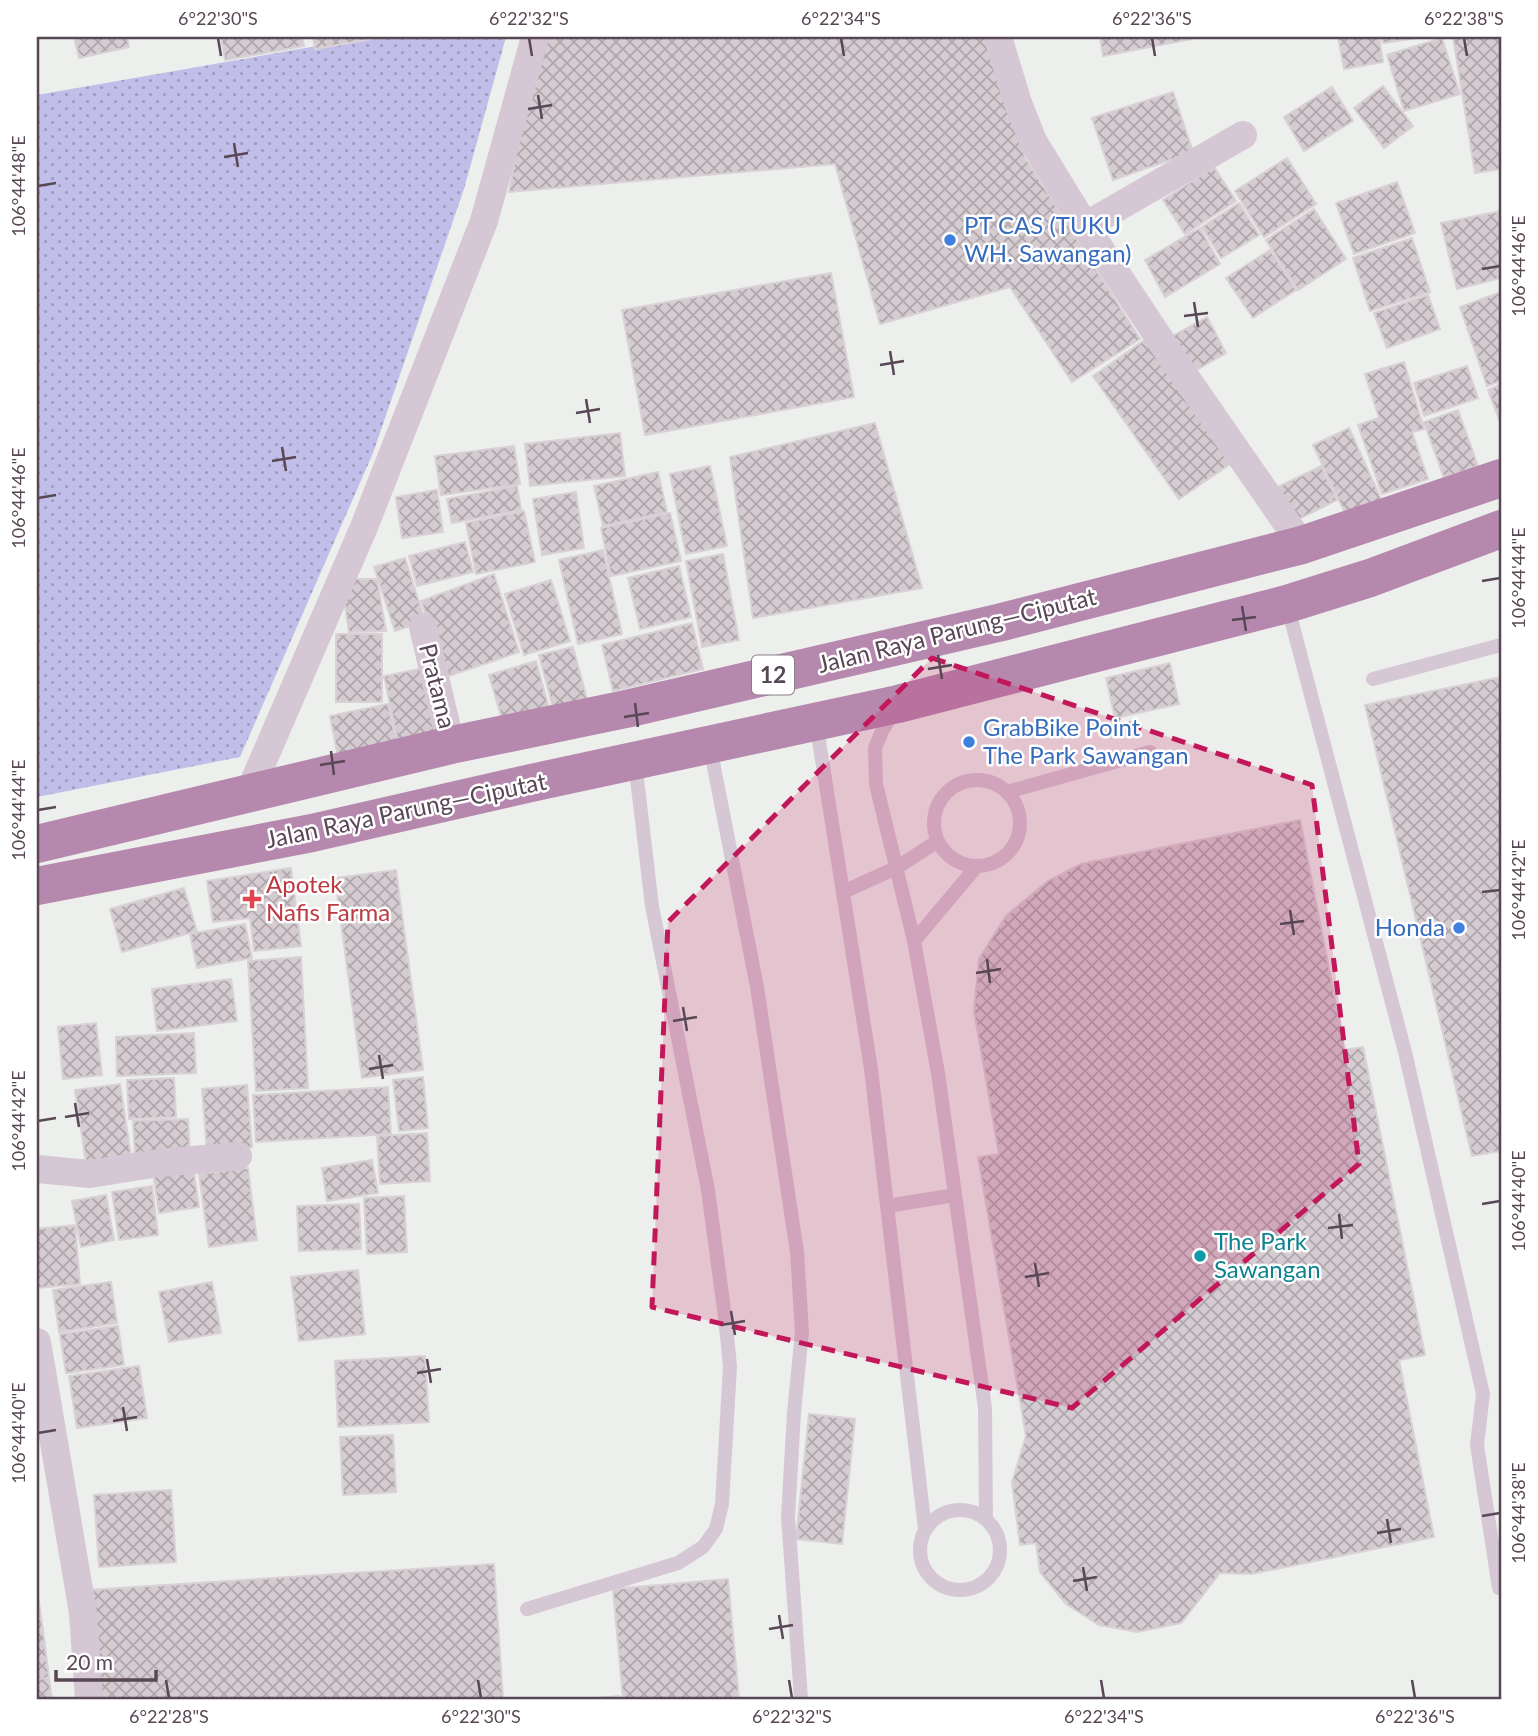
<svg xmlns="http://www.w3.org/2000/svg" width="1538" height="1736" viewBox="0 0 1538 1736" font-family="Lato,sans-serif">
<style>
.grass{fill:url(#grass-dots)}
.building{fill:url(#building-cross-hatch);stroke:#d8d1d5;stroke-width:2}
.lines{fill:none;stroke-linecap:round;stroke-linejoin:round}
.lane{stroke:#d6c7d4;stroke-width:14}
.street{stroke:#d6c7d4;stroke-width:28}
.highway{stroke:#b788ae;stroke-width:38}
.marked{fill:#c2185b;fill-opacity:0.2;stroke:#c2185b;stroke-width:5;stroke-dasharray:14 9;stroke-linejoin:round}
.ticks{fill:none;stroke:#584755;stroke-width:2.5}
.shop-dot{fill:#3f7fe0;stroke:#fff;stroke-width:2.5}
.health-dot{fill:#e0444e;stroke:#fff;stroke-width:2.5}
.culture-dot{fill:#0f9aa8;stroke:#fff;stroke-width:2.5}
.labels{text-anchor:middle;stroke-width:5;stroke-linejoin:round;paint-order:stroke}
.shield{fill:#fff;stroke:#8a7e88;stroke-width:2}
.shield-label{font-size:23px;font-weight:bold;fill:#584755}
.shop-label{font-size:24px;fill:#366cbe;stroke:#fff;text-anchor:start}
.street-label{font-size:24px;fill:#584755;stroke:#fff}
.health-label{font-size:24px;fill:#be3a42;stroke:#fff;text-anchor:start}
.culture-label{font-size:24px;fill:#0d838f;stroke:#fff;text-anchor:start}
.neatline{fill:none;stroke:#584755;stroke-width:2.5}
.ticks-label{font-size:18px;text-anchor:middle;fill:#584755}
</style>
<defs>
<pattern id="grass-dots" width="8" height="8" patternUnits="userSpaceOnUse" patternTransform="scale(1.75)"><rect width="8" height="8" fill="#c1bee9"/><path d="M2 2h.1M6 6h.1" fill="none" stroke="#a09cc0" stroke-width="1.8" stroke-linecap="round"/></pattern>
<pattern id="building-cross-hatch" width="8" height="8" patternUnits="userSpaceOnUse" patternTransform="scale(1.75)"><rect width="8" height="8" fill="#d4ccd1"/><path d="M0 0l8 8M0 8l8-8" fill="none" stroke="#afa7ac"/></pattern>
</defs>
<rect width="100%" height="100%" fill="#edefed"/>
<path class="grass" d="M368,37H506L464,189L373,453L240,757L37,797V95Z"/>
<path class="building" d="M74,37H127L129,47L79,58Z
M221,37H302L304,46L225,60Z
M313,37H383L315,49Z
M538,37H986L1025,157L1140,339L1072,382L1010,287L880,324L835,164L509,192Z
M1100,37H1192V39L1103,56Z
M1338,37H1379L1383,62L1344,69Z
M1382,37H1424L1383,43Z
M1453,37H1501V169L1475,173Z
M1442,38L1460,94L1404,111L1387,55Z
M1383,86L1413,126L1384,148L1354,108Z
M1332,87L1353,121L1304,151L1284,117Z
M1173,92L1193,152L1113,180L1092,118Z
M1287,158L1316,204L1264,237L1235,191Z
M1214,167L1236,201L1185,234L1163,200Z
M1397,182L1415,233L1354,254L1336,203Z
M1239,203L1259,235L1221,258L1202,227Z
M1314,209L1346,259L1298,290L1266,240Z
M1501,211V278L1457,289L1441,223Z
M1200,228L1220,264L1165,297L1145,260Z
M1412,238L1430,292L1370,311L1353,258Z
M1270,250L1296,290L1253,318L1226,278Z
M831,273L854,397L645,435L622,310Z
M1501,292V381L1487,386L1460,307Z
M1428,295L1440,329L1387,348L1374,313Z
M1207,317L1226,353L1193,372L1173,336Z
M1149,337L1236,460L1179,499L1093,376Z
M1404,362L1424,429L1412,432L1428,479L1382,494L1358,425L1379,418L1365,374Z
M1467,366L1478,398L1424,416L1414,383Z
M1501,384V425L1488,390Z
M1458,410L1478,466L1444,478L1424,422Z
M875,423L922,588L753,618L730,457Z
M1349,428L1382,501L1347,517L1313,445Z
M620,433L625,476L530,486L525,444Z
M514,446L520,484L441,495L435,456Z
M710,466L727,546L686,554L670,474Z
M1321,466L1337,500L1295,521L1278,487Z
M658,472L667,512L603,526L594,486Z
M517,486L521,510L452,523L447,499Z
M437,490L443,532L402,538L396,497Z
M576,492L584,548L542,555L533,499Z
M524,511L535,562L476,574L466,523Z
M670,513L681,561L611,576L601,528Z
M465,542L473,572L417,586L409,556Z
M603,550L622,634L578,644L559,560Z
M723,554L739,640L702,647L686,561Z
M405,558L425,621L395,631L374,567Z
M679,566L691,617L640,629L628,578Z
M494,574L519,652L449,676L421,601Z
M353,579H377L386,631L349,632L344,600Z
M551,580L570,641L524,655L505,594Z
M692,623L703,669L613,691L602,645Z
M336,634H382V702H336Z
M573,647L587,699L553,708L539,655Z
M536,661L550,712L504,726L489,675Z
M1170,663L1179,704L1115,718L1106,678Z
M425,668L438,733L398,742L384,676Z
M1501,677V1151L1472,1156L1365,705Z
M388,704L398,750L339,762L330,716Z
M1300,820L1345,1050L1363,1047L1425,1355L1399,1360L1434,1537L1251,1574L1220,1573L1181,1623L1137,1632L1099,1625L1066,1604L1040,1572L1036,1543L1020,1545L1012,1482L1026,1436L978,1157L999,1154L974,1011L979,959L1006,916L1048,881L1081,864Z
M291,868L301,946L254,951L250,918L213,922L207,881Z
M396,870L423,1070L362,1078L335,878Z
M184,888L197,931L122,952L110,909Z
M245,924L252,958L197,968L190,934Z
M301,957L308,1088L256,1091L248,961Z
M231,979L237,1021L157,1031L152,989Z
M96,1023L102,1075L63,1079L58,1027Z
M194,1033L196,1073L117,1076L116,1037Z
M423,1077L428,1128L399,1131L393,1080Z
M174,1078L176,1117L129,1119L127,1080Z
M120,1084L132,1162L87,1169L75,1090Z
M247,1085L252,1147L207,1151L202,1089Z
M388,1087L391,1134L256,1142L253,1095Z
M188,1119L190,1155L135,1157L133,1121Z
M427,1133L430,1181L380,1184L377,1136Z
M372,1160L378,1193L327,1201L322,1168Z
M193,1166L199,1207L159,1213L153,1172Z
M248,1168L257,1240L209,1247L199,1174Z
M152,1186L158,1235L119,1240L112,1192Z
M106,1195L114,1240L81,1247L72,1201Z
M404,1196L407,1252L367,1254L364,1198Z
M359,1204L361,1249L299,1251L297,1206Z
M75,1225L80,1284L37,1288V1229Z
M358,1270L365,1334L299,1341L291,1277Z
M111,1282L117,1323L59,1332L53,1290Z
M212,1282L221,1333L169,1342L159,1292Z
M118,1326L124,1365L66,1373L60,1334Z
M425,1356L429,1422L338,1427L335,1361Z
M139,1366L147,1418L77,1428L69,1376Z
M809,1414L855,1419L842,1544L796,1539Z
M393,1435L396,1492L343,1495L340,1437Z
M171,1490L176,1562L99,1567L94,1495Z
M494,1564L503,1699H95L88,1590Z
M728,1579L739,1699H623L613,1589Z
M37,1590L43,1630L37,1631Z
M43,1630L49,1678L37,1679V1631Z
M49,1678L52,1699H37V1679Z
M619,1696L620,1699H583Z"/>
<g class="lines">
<path class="lane" d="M1287,604L1405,1052L1483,1394L1477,1445L1499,1588
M1373,679L1501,645
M893,713L882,731L875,748L876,784L914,941L938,1073L985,1408L986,1519
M816,722L871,1069L925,1529
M710,747L757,987L797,1252L802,1332L794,1413L788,1517L801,1699
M934 823a43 43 0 1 1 86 0a43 43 0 1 1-86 0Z
M1007,792L1150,752
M843,892L896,868L938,841
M914,941L977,866
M887,1206L955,1195
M920 1550a40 40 0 1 1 80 0a40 40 0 1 1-80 0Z
M527,1609L678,1563L703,1547L716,1529L722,1504L730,1366L725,1317L708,1190L652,906L635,762"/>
<path class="street" d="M998,37L1018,103L1033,141L1085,226L1173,359L1302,545
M1085,226L1243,135
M423,627L451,745
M249,793L364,527L484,221L535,37
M37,1169L90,1174L159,1163L238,1156
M37,1342L83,1613L89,1699"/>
<path class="highway" d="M37,844L451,745L626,709L1002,622L1302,545L1501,478
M37,886L312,833L531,783L898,704L1287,604L1370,578L1501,529"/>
</g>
<path class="marked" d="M932,658L1312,785L1359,1164L1072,1408L652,1307L668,922Z"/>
<path class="ticks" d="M218,38L221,56M529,38L532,56M841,38L844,56M1152,38L1155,56M1464,38L1467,56M538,95L542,119M528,109L552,105M234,143L238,167M224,157L248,153M38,186L56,183M1482,269L1500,266M1194,302L1198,327M1184,316L1208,313M890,351L894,375M880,365L904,361M586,399L590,423M576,413L600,409M282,447L286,471M272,461L296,457M38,498L56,495M1482,581L1500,578M1242,606L1246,631M1232,620L1256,617M938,655L942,679M928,669L952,665M635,703L638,727M624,717L649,713M331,751L334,775M320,765L345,761M38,810L56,807M1482,892L1500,890M1290,910L1294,935M1280,924L1304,921M987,959L990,983M976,973L1001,969M683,1007L687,1031M673,1021L697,1017M379,1055L383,1079M369,1069L393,1065M75,1103L79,1127M65,1117L89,1113M38,1121L56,1118M1482,1204L1500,1201M1339,1214L1342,1239M1328,1228L1353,1225M1035,1263L1039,1287M1025,1277L1049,1273M731,1311L735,1335M721,1325L745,1321M427,1359L431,1383M417,1373L441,1369M123,1407L127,1431M113,1421L137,1417M38,1433L56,1430M1482,1516L1500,1513M1387,1519L1391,1543M1377,1533L1401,1529M1083,1567L1087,1591M1073,1581L1097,1577M779,1615L783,1639M769,1629L793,1625M166,1680L169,1698M478,1680L481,1698M789,1680L792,1698M1101,1680L1104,1698M1412,1680L1415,1698"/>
<g class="shop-dot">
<circle cx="950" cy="240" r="7"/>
<circle cx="969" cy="742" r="7"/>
<circle cx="1459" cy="928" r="7"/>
</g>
<path class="health-dot" d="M248.5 888.5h7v7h7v7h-7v7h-7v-7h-7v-7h7z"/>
<circle class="culture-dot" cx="1200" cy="1256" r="7"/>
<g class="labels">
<rect class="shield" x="752" y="655.5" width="42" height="39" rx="5"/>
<g class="shield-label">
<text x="773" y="683">12</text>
</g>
<g class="shop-label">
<text x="964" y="234">PT CAS (TUKU<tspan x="964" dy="28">WH. Sawangan)</tspan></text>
<text x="983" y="736">GrabBike Point<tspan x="983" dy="28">The Park Sawangan</tspan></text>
<text x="1445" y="936" text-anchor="end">Honda</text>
</g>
<g class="street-label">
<text transform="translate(957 631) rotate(-14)" y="8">Jalan Raya Parung—Ciputat</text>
<text transform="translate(437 686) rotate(76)" y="8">Pratama</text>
<text transform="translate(406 811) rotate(-12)" y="8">Jalan Raya Parung—Ciputat</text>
</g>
<g class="health-label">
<text x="266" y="893">Apotek<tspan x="266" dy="28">Nafis Farma</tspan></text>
</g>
<g class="culture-label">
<text x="1214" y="1250">The Park<tspan x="1214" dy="28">Sawangan</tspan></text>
</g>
</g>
<rect width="1538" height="1736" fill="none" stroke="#ffffff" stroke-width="77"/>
<path d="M56 1670v10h100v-10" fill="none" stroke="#584755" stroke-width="3.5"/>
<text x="66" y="1670" font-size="21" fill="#584755" stroke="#ffffff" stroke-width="5" paint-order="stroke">20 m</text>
<rect x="38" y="38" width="1462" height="1660" class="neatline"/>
<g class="ticks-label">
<text x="218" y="25">6°22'30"S</text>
<text x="529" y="25">6°22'32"S</text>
<text x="841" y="25">6°22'34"S</text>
<text x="1152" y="25">6°22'36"S</text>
<text x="1464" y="25">6°22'38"S</text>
<text transform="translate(19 186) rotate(-90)" y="6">106°44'48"E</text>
<text transform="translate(1519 266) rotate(-90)" y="6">106°44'46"E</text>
<text transform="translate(19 498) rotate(-90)" y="6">106°44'46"E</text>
<text transform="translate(1519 578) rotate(-90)" y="6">106°44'44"E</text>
<text transform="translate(19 810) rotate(-90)" y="6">106°44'44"E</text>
<text transform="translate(1519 890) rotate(-90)" y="6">106°44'42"E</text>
<text transform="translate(19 1121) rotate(-90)" y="6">106°44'42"E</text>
<text transform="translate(1519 1201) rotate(-90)" y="6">106°44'40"E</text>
<text transform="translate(19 1433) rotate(-90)" y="6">106°44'40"E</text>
<text transform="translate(1519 1513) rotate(-90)" y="6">106°44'38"E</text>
<text x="169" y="1723">6°22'28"S</text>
<text x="481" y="1723">6°22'30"S</text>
<text x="792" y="1723">6°22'32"S</text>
<text x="1104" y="1723">6°22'34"S</text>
<text x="1415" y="1723">6°22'36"S</text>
</g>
</svg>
